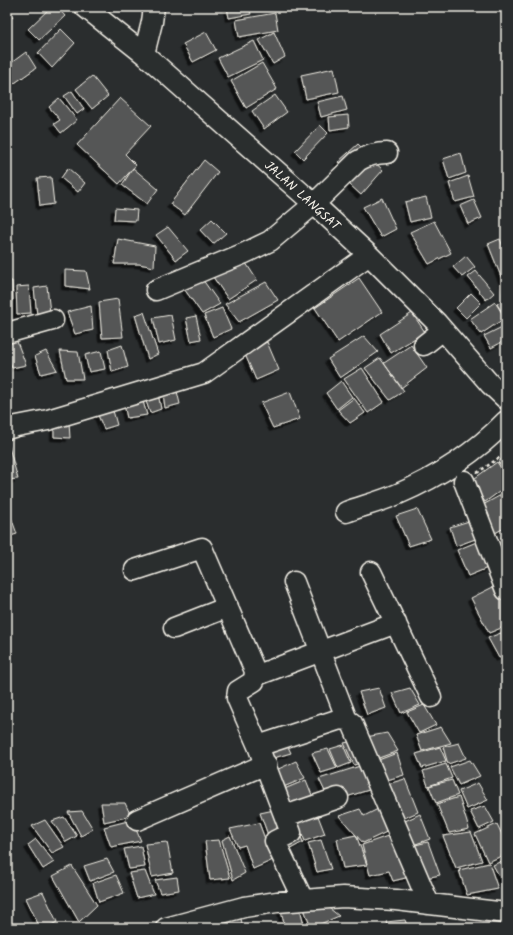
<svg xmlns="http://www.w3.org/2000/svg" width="513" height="935" viewBox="0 0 513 935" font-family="Kalam,sans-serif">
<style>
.building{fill:#555756;stroke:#f4f1e8;filter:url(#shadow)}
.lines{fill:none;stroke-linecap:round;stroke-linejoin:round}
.minor-casing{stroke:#f4f1e8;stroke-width:23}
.path{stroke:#f4f1e8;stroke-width:2.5;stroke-dasharray:3 3;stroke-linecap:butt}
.minor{stroke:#2a2d2e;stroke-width:20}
.labels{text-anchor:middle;stroke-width:4;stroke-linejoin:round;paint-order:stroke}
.street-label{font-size:13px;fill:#f4f1e8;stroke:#2a2d2e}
</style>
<defs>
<filter id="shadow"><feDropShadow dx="-3.5" dy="3.5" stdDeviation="0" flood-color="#0009"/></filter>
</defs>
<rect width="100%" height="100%" fill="#2a2d2e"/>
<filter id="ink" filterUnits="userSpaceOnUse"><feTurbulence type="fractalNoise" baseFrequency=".025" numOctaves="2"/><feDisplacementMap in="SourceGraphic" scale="8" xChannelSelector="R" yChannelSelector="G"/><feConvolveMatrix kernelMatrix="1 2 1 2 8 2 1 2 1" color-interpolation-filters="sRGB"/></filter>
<g filter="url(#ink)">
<path class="building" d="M51,7H57L65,16L39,40L28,29Z
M227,7H249L251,14L229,18Z
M7,9L13,17L7,22Z
M275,13L278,30L239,37L236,20Z
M61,29L75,43L52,68L38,53Z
M206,32L216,50L193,62L183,44Z
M274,32L285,57L273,64L259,40Z
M254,41L263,60L228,77L218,58Z
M26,52L36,68L9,87L7,84V66Z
M262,63L277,89L246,108L231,81Z
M334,68L339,92L306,99L301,75Z
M92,76L108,96L92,109L76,89Z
M72,91L84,109L77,114L64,96Z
M275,95L287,112L264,129L252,111Z
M343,96L347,110L321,117L317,102Z
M59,98L77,120L61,133L54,124L60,120L49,107Z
M120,98L151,126L125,154L136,165L119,184L77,145Z
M348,115L349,127L330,130L329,117Z
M320,125L328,133L303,159L295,151Z
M358,144L366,152L346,171L338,162Z
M461,153L466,173L449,179L443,159Z
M371,159L383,170L361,195L349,184Z
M204,160L218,172L185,215L170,204Z
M68,168L85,183L78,192L61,178Z
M133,168L158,189L147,204L122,185Z
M468,176L474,197L455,202L449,183Z
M51,177L54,204L40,206L37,178Z
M426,197L431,217L410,222L405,202Z
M382,198L396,229L381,237L363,207Z
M474,200L482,218L468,224L460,206Z
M115,208L137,210L136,221L114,220Z
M212,219L226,233L213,244L200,230Z
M434,221L451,253L429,264L410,232Z
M168,227L188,251L176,260L156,235Z
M118,239L155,246L154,267L139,264H114Z
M500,239L506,254V289L488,244Z
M466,256L475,267L462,277L453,267Z
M242,257L257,280L228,299L211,274Z
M65,270L86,271L90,289L65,286Z
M476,271L494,293L486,300L468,277Z
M200,276L220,304L202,314L182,286Z
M359,278L382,312L338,342L315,308Z
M7,281H12L13,300L7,301Z
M266,282L278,300L239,322L225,304Z
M29,286L31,313L17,314L16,287Z
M47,286L50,313L37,315L34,288Z
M471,293L481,303L466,318L456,308Z
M506,298V318L497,304Z
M118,299L123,337L102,338L99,302Z
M495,302L505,318L481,334L470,319Z
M91,306L93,330L75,334L67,312Z
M222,308L231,329L213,337L204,315Z
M144,312L158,354L148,359L135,315Z
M412,313L425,332L391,353L380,334Z
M171,315L176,340L159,344L153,318Z
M196,316L201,339L191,341L186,318Z
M506,325V340L491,348L484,336Z
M364,336L378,352L340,378L328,359Z
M16,339L26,365L12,368L7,356V340Z
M267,342L279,370L256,380L244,352Z
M122,345L128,367L112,372L108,350Z
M411,345L427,368L401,388L384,363Z
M46,351L57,370L41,374L35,356Z
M60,351L78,352L83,379H66Z
M101,351L105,369L89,372L85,355Z
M380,358L404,391L390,400L365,368Z
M362,368L384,402L368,413L344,379Z
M341,381L352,397L337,409L326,393Z
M176,387L180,404L165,408L163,393Z
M290,392L300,419L273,428L261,403Z
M158,393L161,409L150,413L145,398Z
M142,398L147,415L127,418L124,404Z
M354,398L365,413L350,423L338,410Z
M112,407L117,425L104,429L97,413Z
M69,422L70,438L54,437V425Z
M7,440L18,479L7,480Z
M506,456V471L498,462Z
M497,462L506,476V487L485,502L471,481Z
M501,495L506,504V527L495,533L481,506Z
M7,506L17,534L7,537Z
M417,509L431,539L409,546L396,516Z
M469,521L478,538L456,546L450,527Z
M506,534V544L501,537Z
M479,541L490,567L468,576L457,550Z
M497,585L506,603V626L489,633L471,598Z
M506,631V655L499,658L488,638Z
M379,688L386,708L367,715L359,692Z
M410,688L420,705L401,713L392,693Z
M424,705L436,725L419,733L407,712Z
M441,727L451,743L422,751L416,735Z
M387,733L398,751L376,759L366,737Z
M283,736L291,753L270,759L264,743Z
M363,739L373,759L354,765L344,743Z
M459,743L466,758L448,764L443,747Z
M343,745L351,763L338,768L330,749Z
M440,747L446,761L422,768L416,754Z
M328,749L337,768L321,773L312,753Z
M397,753L404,775L377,783L368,764Z
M470,760L480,776L459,785L450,767Z
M296,761L305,778L281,788L274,771Z
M446,764L452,778L428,786L423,771Z
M360,766L372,789L330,802L319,779Z
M405,779L418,812L393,823L384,785Z
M306,780L314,800L292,809L282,790Z
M452,780L458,795L436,803L429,786Z
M478,783L488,800L467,809L459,791Z
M459,797L469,829L449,833L437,804Z
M101,803H125L131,816L104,822Z
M313,803L325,834L305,841L292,810Z
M485,806L494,822L479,829L470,811Z
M288,807L303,842L276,857L260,813Z
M382,807L395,828L363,843L339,816L360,809L364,816Z
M82,811L93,829L81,836L68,812Z
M420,814L430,839L413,845L405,821Z
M64,817L77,836L66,842L52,821Z
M45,820L64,847L52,853L32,826Z
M132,820L141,841L111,847L104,827Z
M259,823L273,860L253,869L245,845L238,847L230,829Z
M497,824L506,843V854L488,862L475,834Z
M405,830L418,875L393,881L389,871L370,875L362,845Z
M471,832L482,861L456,868L443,836Z
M356,835L367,865L343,868L337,839Z
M230,836L245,873L233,880L222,840Z
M36,839L54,862L43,869L28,845Z
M219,840L230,878L210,880L205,841Z
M321,840L331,869L317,872L308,843Z
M167,842L173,873L152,877L145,844Z
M428,842L440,875L421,879L411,846Z
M141,846L145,867L129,869L124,849Z
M107,859L114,872L90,881L84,866Z
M506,859V888L493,865Z
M489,863L498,889L467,895L459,870Z
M72,866L97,905L79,922L53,876Z
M145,871L154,894L137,898L129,873Z
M116,875L124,893L99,902L93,883Z
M177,877L179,890L160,893L155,880Z
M43,892L57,922L46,928H40L26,898Z
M299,905L305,928H285L280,906Z
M303,906L329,908L339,916L311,928Z
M240,914L243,928H218L216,919Z
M405,920L408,928H388L386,922Z"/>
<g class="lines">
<defs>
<path id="minor" d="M85,7L144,54L314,204L369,255L437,323L490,384L506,399
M144,54L152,22L154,7
M156,290L245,253L270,241L314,204L358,161C368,155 376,153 387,153
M7,333L53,320
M424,345L443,330
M7,429L17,426L48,420L204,373L369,255
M464,481L506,590
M346,512C363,506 382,501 398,494C438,477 476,452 506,421
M135,570L202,548L255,671L254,681L238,691L237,698L258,746L340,719L347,720L352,723L429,904
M371,572L431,697
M294,582L347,720
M174,628L228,607
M255,676L396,623
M258,746L291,833L275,841L303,900
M285,816L338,798
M137,820L266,764
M166,928L244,907L277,902L343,897L396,900L506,913"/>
</defs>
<use href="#minor" class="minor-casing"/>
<path class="path" d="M477,473L506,453"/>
<use href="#minor" class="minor"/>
</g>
</g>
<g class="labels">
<g class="street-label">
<text transform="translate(303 195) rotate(42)" y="5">JALAN LANGSAT</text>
</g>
</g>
<rect width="513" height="935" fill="none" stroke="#2a2d2e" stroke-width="24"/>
<rect x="12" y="12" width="489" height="911" fill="none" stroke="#f4f1e8" stroke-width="1.5" filter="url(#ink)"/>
</svg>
